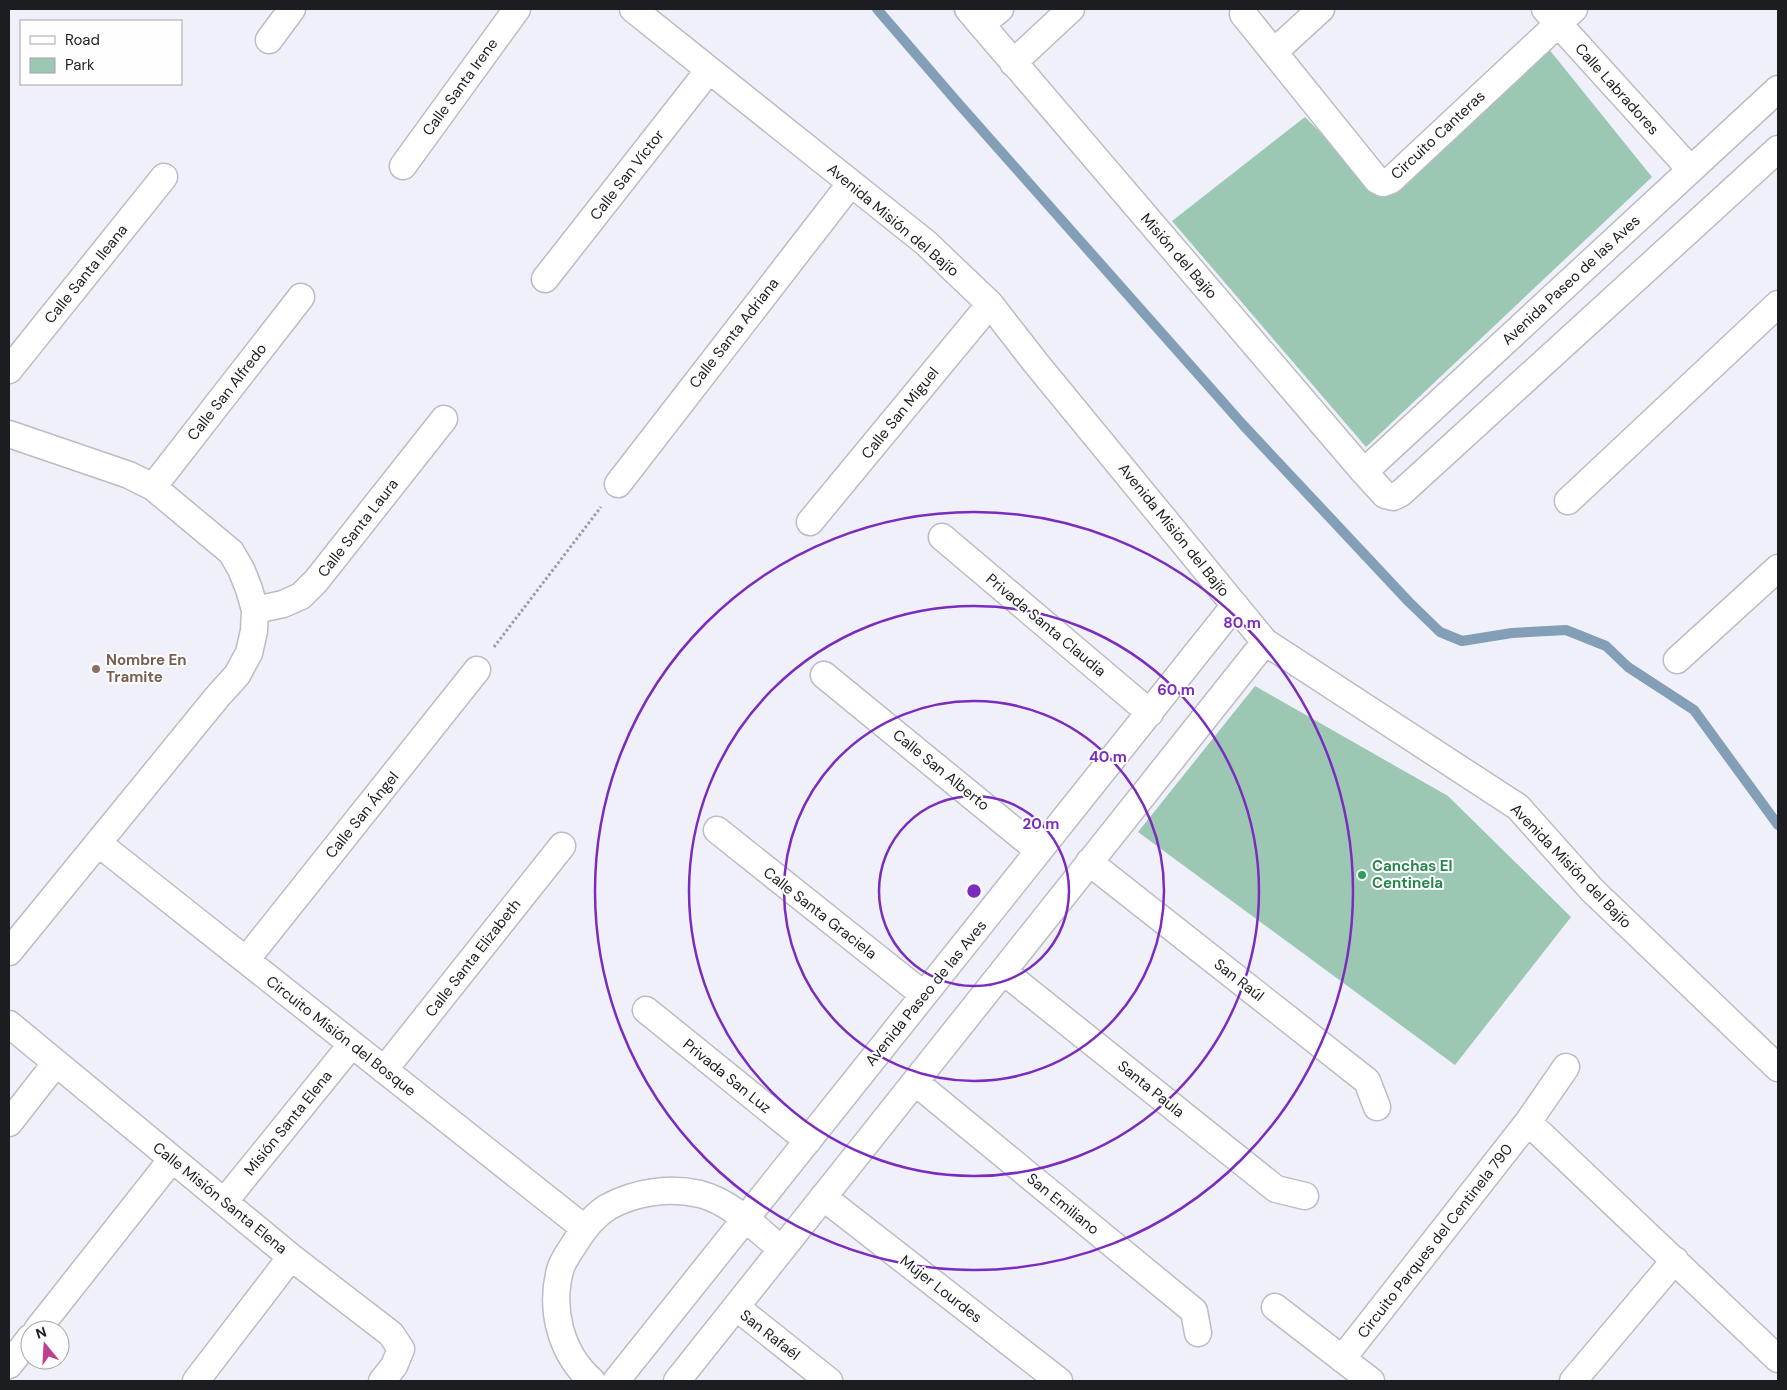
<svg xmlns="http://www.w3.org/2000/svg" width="1787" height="1390" viewBox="0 0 1787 1390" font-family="'DM Sans',sans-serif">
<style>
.green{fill:#9cc8b3}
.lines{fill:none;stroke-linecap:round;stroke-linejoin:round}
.stream{stroke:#839eb7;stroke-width:10}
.street-casing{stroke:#bbbcc4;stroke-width:29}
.path{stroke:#9b9ca2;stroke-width:3;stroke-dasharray:2.5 2.5;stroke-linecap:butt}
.street{stroke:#fff;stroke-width:26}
.ring{fill:none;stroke:#7b2cbf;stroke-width:2.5}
.education-dot{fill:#8d6e63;stroke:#fefefe;stroke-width:2}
.leisure-dot{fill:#2e9e5b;stroke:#fefefe;stroke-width:2}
.labels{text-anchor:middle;stroke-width:4;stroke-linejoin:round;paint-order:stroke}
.street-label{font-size:15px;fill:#1c1d20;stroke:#fefefe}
.education-label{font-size:15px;font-weight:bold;fill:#785e54;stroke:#fefefe;text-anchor:start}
.leisure-label{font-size:15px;font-weight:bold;fill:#27864d;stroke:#fefefe;text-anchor:start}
.centre{fill:#7b2cbf;stroke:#fefefe;stroke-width:2.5}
.ring-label{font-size:15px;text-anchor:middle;font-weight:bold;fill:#7b2cbf;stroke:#fefefe;stroke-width:4;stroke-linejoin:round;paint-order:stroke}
</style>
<rect width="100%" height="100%" fill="#eff0f9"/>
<path class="green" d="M1548,48L1652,177L1366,447L1172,221L1305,117L1383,196Z
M1255,686L1448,796L1571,917L1455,1065L1138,832Z"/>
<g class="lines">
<path class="stream" d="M877,9L958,103L1244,426L1409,602L1440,632L1462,641L1512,633L1566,630L1606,646L1628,667L1694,710L1778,825"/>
<defs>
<path id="street" d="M633,9L926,243L990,304L1035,362L1265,642L1518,807L1592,890L1778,1068
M968,9L1364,472L1385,495L1393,497L1401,493L1778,149
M1545,9L1690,169
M1243,14L1377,180L1383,183L1391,180L1574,9
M981,24L1000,9
M269,40L292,9
M1274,52L1321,9
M1013,63L1071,9
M403,166L517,9
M545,279L709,70
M9,370L164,177
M9,434L129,475L153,487L231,552L241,569L249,589L255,610L254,631L249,653L237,675L218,696L9,952
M1364,472L1778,89
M618,484L851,183
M153,487L301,297
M1568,501L1778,304
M810,522L990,304
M942,537L1150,713
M255,610L283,604L301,596L316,581L444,419
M1677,660L1778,568
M824,675L1039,851
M717,830L924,995
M98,843L584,1228
M1089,862L1367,1081L1377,1107
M246,960L477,670
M1003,971L1276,1189L1305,1196
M646,1010L808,1141
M9,1024L291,1257L391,1334L401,1349L394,1366L382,1381
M384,1070L562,846
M915,1082L1194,1311L1198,1333
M1528,1122L1778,1359
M9,1123L56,1063
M823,1197L1059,1381
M224,1202L352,1044
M736,1307L829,1381
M1275,1307L1371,1381
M37,1330L172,1159
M1342,1359L1528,1122L1566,1067
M9,1365L30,1338
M196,1381L291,1257
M592,1381C560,1353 549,1307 561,1267C564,1259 570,1251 575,1243C583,1230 593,1216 608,1207C635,1192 669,1187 700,1194C731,1202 757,1229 781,1249
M616,1381L1235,605
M677,1381L1265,642
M1573,1381L1675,1260"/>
</defs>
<use href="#street" class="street-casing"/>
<path class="path" d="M494,647L601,507"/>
<use href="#street" class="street"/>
</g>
<g class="ring">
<circle cx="974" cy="891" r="95"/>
<circle cx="974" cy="891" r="190"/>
<circle cx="974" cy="891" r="285"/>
<circle cx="974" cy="891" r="379"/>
</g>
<circle class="education-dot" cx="96" cy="669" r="5"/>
<circle class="leisure-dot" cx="1362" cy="875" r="5"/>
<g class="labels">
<g class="street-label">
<text transform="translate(460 87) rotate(-54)" y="5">Calle Santa Irene</text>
<text transform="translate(1617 89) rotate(48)" y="5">Calle Labradores</text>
<text transform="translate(1438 135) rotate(-43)" y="5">Circuito Canteras</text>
<text transform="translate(627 175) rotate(-52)" y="5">Calle San Víctor</text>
<text transform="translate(893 220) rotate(40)" y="5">Avenida Misión del Bajío</text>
<text transform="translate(1179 256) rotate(49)" y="5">Misión del Bajío</text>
<text transform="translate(86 274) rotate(-51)" y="5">Calle Santa Ileana</text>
<text transform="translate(1571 280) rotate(-43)" y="5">Avenida Paseo de las Aves</text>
<text transform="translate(734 333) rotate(-52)" y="5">Calle Santa Adriana</text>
<text transform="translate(227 392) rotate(-52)" y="5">Calle San Alfredo</text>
<text transform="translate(900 413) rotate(-51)" y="5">Calle San Miguel</text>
<text transform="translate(358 528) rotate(-52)" y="5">Calle Santa Laura</text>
<text transform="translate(1174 530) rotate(51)" y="5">Avenida Misión del Bajío</text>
<text transform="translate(1046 625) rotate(40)" y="5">Privada Santa Claudia</text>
<text transform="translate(941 770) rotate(39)" y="5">Calle San Alberto</text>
<text transform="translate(362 815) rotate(-51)" y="5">Calle San Ángel</text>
<text transform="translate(1571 866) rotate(46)" y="5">Avenida Misión del Bajío</text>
<text transform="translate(820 913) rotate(38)" y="5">Calle Santa Graciela</text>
<text transform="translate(473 958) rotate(-52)" y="5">Calle Santa Elizabeth</text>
<text transform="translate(1239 980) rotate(38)" y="5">San Raúl</text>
<text transform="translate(926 993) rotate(-51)" y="5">Avenida Paseo de las Aves</text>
<text transform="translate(341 1036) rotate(38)" y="5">Circuito Misión del Bosque</text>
<text transform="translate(727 1076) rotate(39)" y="5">Privada San Luz</text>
<text transform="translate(1151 1089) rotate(39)" y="5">Santa Paula</text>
<text transform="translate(288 1123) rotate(-51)" y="5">Misión Santa Elena</text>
<text transform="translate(220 1198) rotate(39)" y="5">Calle Misión Santa Elena</text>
<text transform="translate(1063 1204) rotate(39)" y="5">San Emiliano</text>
<text transform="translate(1435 1241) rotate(-52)" y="5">Circuito Parques del Centinela 790</text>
<text transform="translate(941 1289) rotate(38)" y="5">Mujer Lourdes</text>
<text transform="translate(770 1335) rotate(38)" y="5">San Rafaél</text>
</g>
<g class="education-label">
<text x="106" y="665">Nombre En<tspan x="106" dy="17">Tramite</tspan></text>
</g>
<g class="leisure-label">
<text x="1372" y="871">Canchas El<tspan x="1372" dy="17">Centinela</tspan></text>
</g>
</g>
<circle cx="974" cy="891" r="8" class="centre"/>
<g class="ring-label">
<text x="1242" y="628">80 m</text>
<text x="1176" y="695">60 m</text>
<text x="1108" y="762">40 m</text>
<text x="1041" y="829">20 m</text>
</g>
<rect width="1787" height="1390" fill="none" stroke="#1c1d20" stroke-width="20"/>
<rect x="20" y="20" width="162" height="65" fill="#fefefe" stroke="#a4a4a5"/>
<rect x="30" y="36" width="25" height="8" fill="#ffffff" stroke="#a4a4a5"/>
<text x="65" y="45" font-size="15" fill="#1c1d20">Road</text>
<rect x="30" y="58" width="25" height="15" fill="#9cc8b3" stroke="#a4a4a5"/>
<text x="65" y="70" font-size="15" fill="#1c1d20">Park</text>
<g transform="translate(45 1345) rotate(342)"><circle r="24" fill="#fefefe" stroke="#a4a4a5"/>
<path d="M0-4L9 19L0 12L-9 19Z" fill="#bd3f8e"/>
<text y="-8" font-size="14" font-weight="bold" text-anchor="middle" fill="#1c1d20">N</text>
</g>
</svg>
